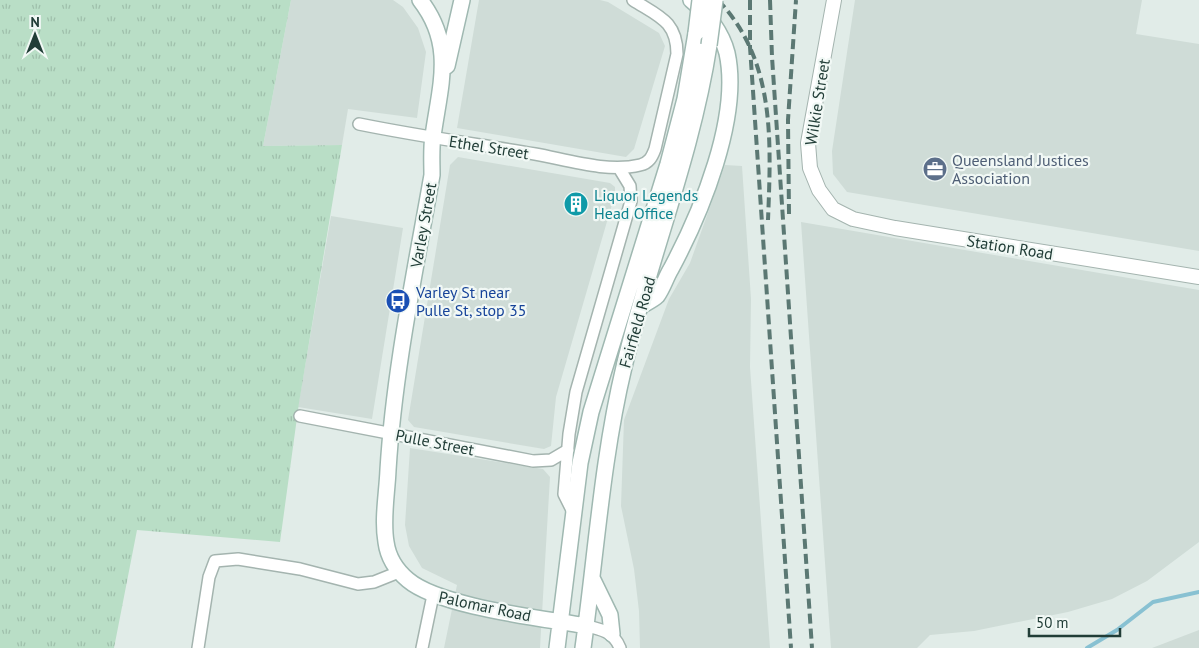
<svg xmlns="http://www.w3.org/2000/svg" width="1199" height="648" viewBox="0 0 1199 648" font-family="'PT Sans',sans-serif">
<style>
.built{fill:#cfdcd7}
.grass{fill:url(#grass-tufts)}
.lines{fill:none;stroke-linecap:round;stroke-linejoin:round}
.stream{stroke:#88c1d2;stroke-width:4}
.minor-casing{stroke:#a4b4af;stroke-width:14}
.tertiary-casing{stroke:#a4b4af;stroke-width:16}
.secondary-casing{stroke:#9fb8b1;stroke-width:18}
.minor{stroke:#fff;stroke-width:11}
.tertiary{stroke:#fff;stroke-width:14}
.secondary{stroke:#fff;stroke-width:15}
.rail{stroke:#5b7873;stroke-width:4;stroke-dasharray:10 5;stroke-linecap:butt}
.secondary-bridge-casing{stroke:#9fb8b1;stroke-width:18;stroke-linecap:butt}
.secondary-bridge{stroke:#fff;stroke-width:15}
.labels{text-anchor:middle;stroke-width:4.5;stroke-linejoin:round;paint-order:stroke}
.street-label{font-size:16px;fill:#213d37;stroke:#f1f8f5}
.service-label{font-size:16px;fill:#4e5e75;stroke:#f1f8f5;text-anchor:start}
.culture-label{font-size:16px;fill:#0d838f;stroke:#f1f8f5;text-anchor:start}
.transit-label{font-size:16px;fill:#164399;stroke:#f1f8f5;text-anchor:start}
</style>
<defs>
<pattern id="grass-tufts" width="24" height="20" patternUnits="userSpaceOnUse" patternTransform="scale(1.25)"><rect width="24" height="20" fill="#b9dec6"/><path d="M3 7l-1-3M5 7V3M7 7l1-3M15 17l-1-3M17 17v-4M19 17l1-3" fill="none" stroke="#9fbfab"/></pattern>
</defs>
<rect width="100%" height="100%" fill="#e1ece8"/>
<path class="built" d="M291,0H393L403,7L418,28L426,52L417,118L348,109L342,145L263,146Z
M479,0H600L608,2L659,33L665,46L634,149L626,157L457,128Z
M855,0H1142L1136,34L1199,44V251L847,192L833,174L832,151Z
M458,157L610,183L615,187V194L556,397L551,446L544,449L414,427L408,420L450,165Z
M725,165L742,166L751,299L750,367L770,648H640L639,611L634,569L621,506L624,420L669,299L690,263Z
M331,216L403,228L372,419L298,407Z
M801,222L1199,290V542L1147,581L1112,599L1068,612L974,631L930,635L917,648H831Z
M410,448L543,469L550,477L540,648H444L457,585L422,568L409,546L405,525Z
M1199,630V648H1152Z"/>
<path class="grass" d="M0,0H291L263,146L342,145L299,403L280,542L137,530L114,648H0Z"/>
<g class="lines">
<path class="stream" d="M1087,648L1117,630L1153,602L1199,592"/>
<defs>
<path id="minor" d="M359,124C418,136 476,144 535,154C568,160 608,173 640,165C649,163 652,157 655,149L677,54C677,21 658,16 633,0
M300,416L533,461L551,460L568,450
M574,514L564,494L569,434L576,392L631,201L630,186L619,168
M586,626C601,629 614,632 620,648
M198,648L209,577L215,561L238,559L300,569L358,584L374,582L399,572
M422,648L433,595"/>
<path id="tertiary" d="M834,0L808,143L810,168L819,190L833,209L853,219L895,228L1199,277"/>
<path id="secondary" d="M420,0C455,45 440,85 433,136C431,149 432,162 432,175C415,272 394,371 388,470C387,494 382,519 386,542C388,557 396,570 408,580C440,607 542,618 586,626
M447,66L462,0
M641,306C646,303 653,300 657,296C663,288 666,277 671,269C701,213 741,117 727,53C722,33 707,13 691,0
M592,578L610,615L612,634
M557,648L580,463L591,412L668,164L685,99L696,33
M583,648C596,555 602,459 624,367C649,259 692,156 709,45"/>
</defs>
<use href="#minor" class="minor-casing"/>
<use href="#tertiary" class="tertiary-casing"/>
<use href="#secondary" class="secondary-casing"/>
<use href="#minor" class="minor"/>
<use href="#tertiary" class="tertiary"/>
<use href="#secondary" class="secondary"/>
<path class="rail" d="M718,0C776,61 771,142 768,220
M750,0V47L791,648
M770,0L772,57L812,648
M789,214L788,120L796,0"/>
<defs>
<path id="secondary-bridge" d="M696,33L700,0
M709,45L715,0"/>
</defs>
<use href="#secondary-bridge" class="secondary-bridge-casing"/>
<use href="#secondary-bridge" class="secondary-bridge"/>
</g>
<defs>
<symbol id="office-disc" viewBox="-11 -11 22 22"><circle r="9.5" fill="#5c6f8a" stroke="#f1f8f5"/><path d="M-6-3h4V-5.5h4V-3h4V5H-6ZM-1-4.5V-3h2v-1.5ZM-6 0V1H6V0Z" fill="#fff"/></symbol>
<symbol id="building-disc" viewBox="-11 -11 22 22"><circle r="9.5" fill="#0f9aa8" stroke="#f1f8f5"/><path d="M-4-6H4V6H1V3H-1V6H-4ZM-2.5-4.3h1.7v1.8h-1.7ZM.8-4.3h1.7v1.8H.8ZM-2.5-1h1.7V.8h-1.7ZM.8-1h1.7V.8H.8Z" fill="#fff"/></symbol>
<symbol id="bus-disc" viewBox="-11 -11 22 22"><circle r="9.5" fill="#1a4fb4" stroke="#f1f8f5"/><path d="M-5-6H5V4H4V6H2V4H-2V6H-4V4H-5ZM-3.5-4V0h7V-4ZM-3.5 1.2v1.5H-2V1.2ZM2 1.2v1.5H3.5V1.2Z" fill="#fff"/></symbol>
</defs>
<g fill-rule="evenodd">
<use href="#office-disc" x="921" y="155" width="28" height="28"/>
<use href="#building-disc" x="562" y="190" width="28" height="28"/>
<use href="#bus-disc" x="384" y="287" width="28" height="28"/>
</g>
<g class="labels">
<g class="street-label">
<text transform="translate(817 102) rotate(-81)" y="6">Wilkie Street</text>
<text transform="translate(489 147) rotate(9)" y="6">Ethel Street</text>
<text transform="translate(423 225) rotate(-80)" y="6">Varley Street</text>
<text transform="translate(1010 247) rotate(9)" y="6">Station Road</text>
<text transform="translate(637 322) rotate(-74)" y="6">Fairfield Road</text>
<text transform="translate(435 442) rotate(11)" y="6">Pulle Street</text>
<text transform="translate(485 606) rotate(12)" y="6">Palomar Road</text>
</g>
<g class="service-label">
<text x="952" y="166">Queensland Justices<tspan x="952" dy="18">Association</tspan></text>
</g>
<g class="culture-label">
<text x="594" y="201">Liquor Legends<tspan x="594" dy="18">Head Office</tspan></text>
</g>
<g class="transit-label">
<text x="416" y="298">Varley St near<tspan x="416" dy="18">Pulle St, stop 35</tspan></text>
</g>
</g>
<g transform="translate(35 35)" stroke="#f1f8f5" stroke-width="4" paint-order="stroke">
<path d="M0-4L9 19L0 12L-9 19Z" fill="#213d37"/>
<text y="-8" font-size="14" font-weight="bold" text-anchor="middle" fill="#213d37">N</text>
</g>
<path d="M1029 628v8h91v-8" fill="none" stroke="#213d37" stroke-width="2.5"/>
<text x="1036" y="628" font-size="15" fill="#213d37" stroke="#f1f8f5" stroke-width="4" paint-order="stroke">50 m</text>
</svg>
